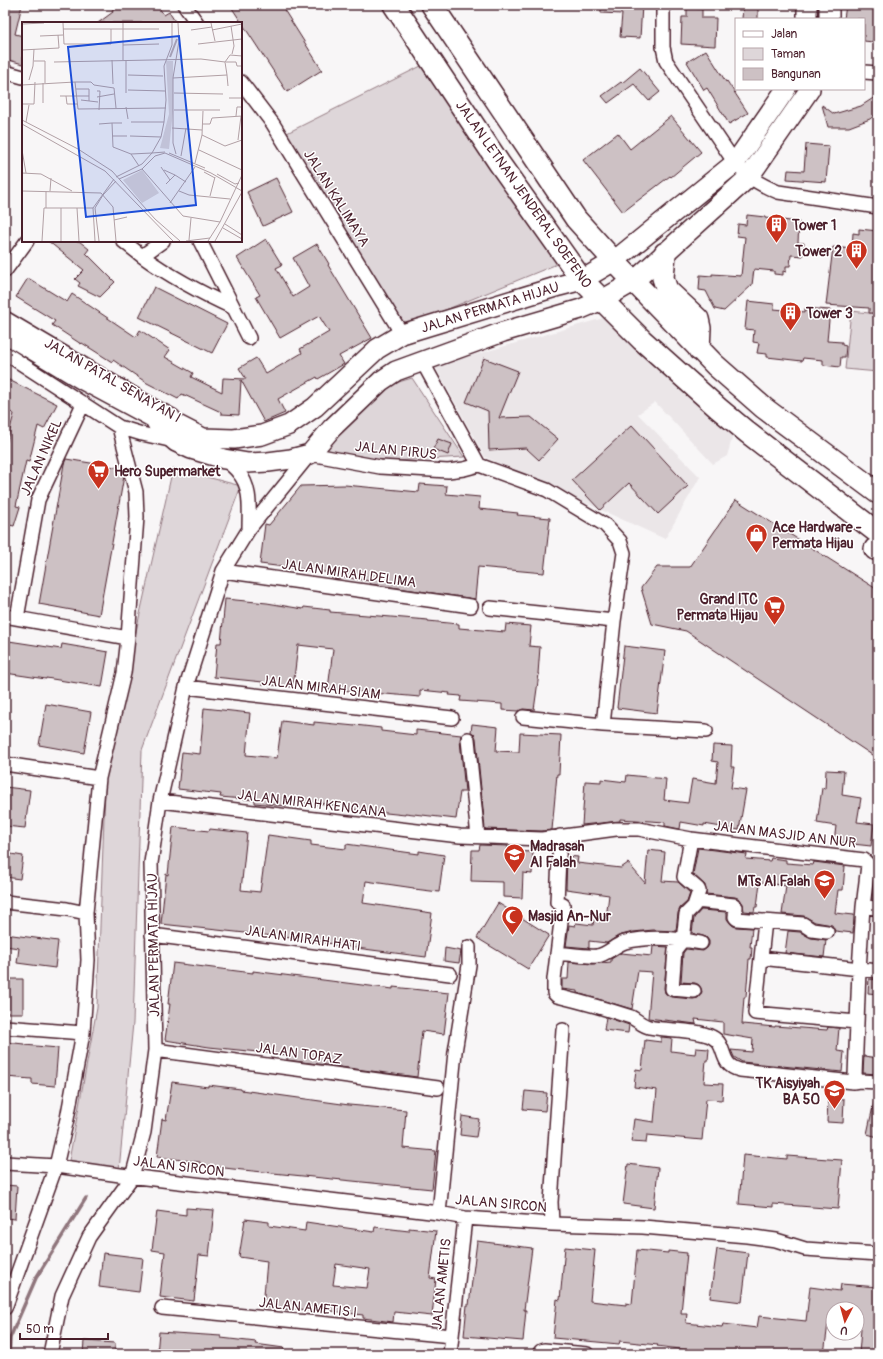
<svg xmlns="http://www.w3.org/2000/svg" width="883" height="1359" viewBox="0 0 883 1359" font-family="Pangolin,sans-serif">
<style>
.built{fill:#ebe6e8}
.green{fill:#ded6d9;stroke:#947a82}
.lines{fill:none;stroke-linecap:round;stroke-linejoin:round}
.stream{stroke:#8f747b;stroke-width:3.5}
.building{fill:#cdc1c4;stroke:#4a1f2b;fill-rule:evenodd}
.street-casing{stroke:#4a1f2b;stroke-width:16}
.secondary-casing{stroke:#4a1f2b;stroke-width:22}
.primary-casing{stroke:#4a1f2b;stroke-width:24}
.street{stroke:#fff;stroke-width:13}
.secondary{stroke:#fff;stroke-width:19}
.primary{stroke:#fff;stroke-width:21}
.labels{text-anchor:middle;stroke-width:3;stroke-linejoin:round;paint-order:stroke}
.street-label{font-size:14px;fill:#4a1f2b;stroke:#fff}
.poi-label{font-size:14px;font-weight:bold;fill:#4a1f2b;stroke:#fff;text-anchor:start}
.inset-river{fill:none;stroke:#bdadb0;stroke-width:2}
.inset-road{fill:none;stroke:#b2a0a5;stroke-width:1}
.view{fill:#1d4ed8;fill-opacity:0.15;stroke:#1d4ed8;stroke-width:2}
.inset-edge{fill:none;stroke:#4a1f2b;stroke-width:2}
</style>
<rect width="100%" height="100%" fill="#f8f6f7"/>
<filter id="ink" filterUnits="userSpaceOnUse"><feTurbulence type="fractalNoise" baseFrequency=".025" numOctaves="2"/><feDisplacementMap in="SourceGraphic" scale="8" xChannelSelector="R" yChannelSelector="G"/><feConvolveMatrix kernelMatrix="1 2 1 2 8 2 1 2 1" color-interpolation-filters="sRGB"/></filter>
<g filter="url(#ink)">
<path class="built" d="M607,317L735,428L727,456L713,464L655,402L638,414L700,477L665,539L485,457L435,366Z"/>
<path class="green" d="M427,63L562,262L404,327L287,133Z
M851,311L878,314V372L845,369Z
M412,378L464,457L376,462L317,448L382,387Z
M173,468L241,486L142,750L133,1023L119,1170L68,1166L97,1008L106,764Z"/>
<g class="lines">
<path class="stream" d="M9,1354L10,1338L36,1278L86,1198"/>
</g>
<path class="building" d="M5,5H22L15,34L23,36V64L5,59Z
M119,5H157L164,15L169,12L176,23H98L113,12L112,10Z
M230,5H281L322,70L287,92Z
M601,5H642L640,38L620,37L622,14L601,13Z
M743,5H758V19H742Z
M846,5L877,8L873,42L864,41V19H844Z
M687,8L702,9V18H716L715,46L681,44L682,17H687Z
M706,50L726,82L727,81L748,113L729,124L707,88L704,90L687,62Z
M640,68L660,92L649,101L634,84L608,103L602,96L621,82L622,83Z
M878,95V112L870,119L849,127H828L822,105L834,114L861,106Z
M671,116L701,152L671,177L670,176L623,212L583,160L618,133L630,149Z
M806,144L829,146L826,182L787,179L788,170L804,171Z
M276,178L293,212L263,226L247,192Z
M747,215L765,217V218L799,222L798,243H804L803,256L791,255L790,266H786V272L783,271V275L774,274V271L754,269L752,285L724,311L715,309L706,291L699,290L700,275L712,276V274L741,276L745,237L737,236L738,224L746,225Z
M859,229L878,231V313H869V308L826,305L833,247L852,249L853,233L859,234Z
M266,239L282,265L276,268L293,297L309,287L293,258L317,244L329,264L328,265L372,338L339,356L344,364L318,379L317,377L278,399L285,413L264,422L241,380L239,415L221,414V412L182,394L178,399L147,383L113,360L112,362L82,343L81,344L52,325L55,321L16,297L28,278L67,302L72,294L136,337L140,330L170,350L165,357L193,373L191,377L222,392L223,378L246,379L239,368L256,358L266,374L302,353L300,349L329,332L319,316L280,338L256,297L260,295L237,258Z
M48,241H79L89,249L86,253L115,282L100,297L78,286L80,283L75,279L84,270Z
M154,287L227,324L212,353L139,317Z
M748,301L774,304V309L805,312V308L830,310L827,341L842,342V345L846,346L845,357H841L840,367L823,365V360L803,358L802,361L767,357V354L757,353L759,343L753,342L754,330L745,329Z
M484,358L518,371L499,418L531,417L558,439L539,460L526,448L489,450L488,411L466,402Z
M5,378L57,404L44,429L38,426L29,462L26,461L16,506L20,507L14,526L5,524V448L14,414L5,409Z
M632,425L688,486L658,514L629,483L600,510L572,480Z
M438,439L452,444L448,455L433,449Z
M66,459L121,468L124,476L99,615L39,604L64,464Z
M420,484L447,486L446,494L480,497L479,509L518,513L517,515L550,518L544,573L478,567L475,599L370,584V581L340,577V574L260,564L265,524L269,525L301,486L345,485L419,492Z
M736,500L878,590V759L686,631L652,624L641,588L657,567H690Z
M225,599L267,603L303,609L304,607L330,610V612L428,620V621L459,624V628L505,632L506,624L531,626L529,646L540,647L538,674H539L534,710L523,709L518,711L502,710V704L460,701L461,696L449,695L450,693L420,690V697L328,689L333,649L298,645L293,687L262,684L263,682L214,677L217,643H221Z
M9,641L61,649L62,644L108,652L102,687L46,678V679L5,673Z
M624,646L665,651L657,713L617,708Z
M46,704L91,712L84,753L39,745Z
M204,708L250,713L246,755L277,758L282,721L314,725V722L355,726V725L381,728V731L416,735V730L461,735L460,740L465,792H460L456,819L405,813V815L377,812V813L350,809V807L316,803V805L286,801V806L255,803V800L220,797L221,794L178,789L182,752L200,754Z
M472,724L498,727L496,751L519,752L520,733L561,735L559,774H557L552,830L542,831L485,829L476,738L474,734L471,732Z
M713,745L732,746L731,767H734L731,788L746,790L739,830L704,824V826L681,822L680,829L665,826V822L620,819V821L582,825L585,781L601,782V779L626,782L627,775L666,779L664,800L688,803L692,779L716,783L718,762L712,761Z
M826,770L844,771L842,795L861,798L857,822L874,824L871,846L834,842L836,826L817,823L822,788L825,789Z
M5,787L30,790L25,828L5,826Z
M173,827L209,831L210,829L247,833L241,890L260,892L268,835L311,841V845L346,849V844L419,854V851L444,855L439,892L414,889V888L366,881L363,903L432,913L426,957L333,945L334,944L301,939L161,924L166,874L168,875Z
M480,845L508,846V851L533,852L532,874L523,873L522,898L503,897V882L471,881L472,850H479Z
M698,848L747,854L746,859L770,861L771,858L786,860V863L813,865L814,862L845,866L843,890H838L835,913L854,915L853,933L835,931L832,925L815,922L804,916L782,914L786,886L760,882L757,907H755L754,912L744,911L743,904L740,899L735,897L706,894L705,885L693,874Z
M648,850L665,852L662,881L678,882L690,893L687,902L680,908L678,913L676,931L653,930L633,932L618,936L607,943L589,941V948L566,946L569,925L575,926L576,923L593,925L594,917L606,918L609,895L566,889L567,856L578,857L577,863L621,868L628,863L645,883Z
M5,853L23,856L20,879L5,877Z
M875,871H878V900L872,899Z
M498,903L549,935L528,969L477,938Z
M701,910L727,912V919L732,925L736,927L752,928L750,947H752L751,959H749L746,997H744L742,1024L775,1027V1026L827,1030L828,1027L839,1028L837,1051L844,1052L842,1072L742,1062L734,1057L731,1050L752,1052L753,1039L723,1034V1022L695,1019L696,1024L648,1018L652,972L638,971L632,1009L577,993V991L562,989V979H568L569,962L592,964L611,962V959L621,953L652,956L653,946L668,947L664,988L665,993L671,997L693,999L698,998L702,992L701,988L699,985L695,983L681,982L683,953L686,949L703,951L707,948L709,945V941L706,937L692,933L694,918Z
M788,931L800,932L811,938L826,940L824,957L785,953Z
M5,934L58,941L55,968L17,963L19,948L5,946Z
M445,948L461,951L459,963L444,961Z
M173,963L253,973V971L393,989V987L449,993L444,1034L422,1031L417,1077L287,1060V1055L209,1047L165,1040L170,1004H168Z
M5,979H23V1013H5Z
M869,979L878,980V994L868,993Z
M606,1017L629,1025L628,1033L604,1030Z
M661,1037L672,1038L671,1051L695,1054L696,1048L709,1049L708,1060H706L704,1083L723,1084L722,1100L706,1099L702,1140L647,1135L646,1143L631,1142L634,1119L654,1122L657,1090L634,1087L636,1069L642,1070L645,1040L661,1042Z
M5,1042L24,1044V1045L58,1048L55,1086L32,1084V1079L5,1077Z
M864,1056L878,1058V1074L863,1073Z
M172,1082L208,1087V1085L241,1089V1090L349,1105L406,1110L403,1148L436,1151L432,1189L233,1169L200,1165V1162L157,1157L162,1119L166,1120Z
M525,1091L547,1093L545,1111L523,1109Z
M828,1098L844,1099L843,1123L827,1122Z
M874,1102L878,1103V1137L867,1134Z
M462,1116L479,1119L476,1137L460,1135Z
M743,1155L787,1159V1156L842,1160L838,1209L773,1204V1207L739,1204Z
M628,1164L658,1168L654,1208L623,1204Z
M5,1185L17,1186L15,1219L5,1218Z
M186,1208L214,1210L209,1256L199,1255L194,1301L160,1297L165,1252L152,1250L157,1211L186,1215Z
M245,1219L269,1222V1226L305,1231L306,1222L374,1232L375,1227L409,1231V1228L436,1231L430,1278L436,1279L432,1316L394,1312L393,1322L363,1318V1315L324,1310L323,1312L292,1308V1310L263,1307L267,1261L239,1257ZM336,1264L370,1269L367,1288L333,1285Z
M477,1241L532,1248L524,1310H526L523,1341L464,1336L467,1305H469Z
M565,1247L595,1250L590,1301L626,1305V1303L632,1304L637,1250L668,1253V1251L687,1253L681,1313H687L686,1323L722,1327L723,1324L757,1328L759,1316L806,1321L810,1287L840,1291L841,1284L878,1287V1354H859L861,1329H857V1309H833L832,1316H829L824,1354H718L657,1346L658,1345L620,1341L619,1344L553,1338L557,1299L560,1300Z
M717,1249L748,1253L742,1302L710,1298Z
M103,1253L143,1258L139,1292L99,1287Z
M159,1332L221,1336V1338L256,1342L255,1344L284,1348V1354H157Z
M84,1341L115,1343V1354H83Z"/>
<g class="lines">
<defs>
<path id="street" d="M184,5L197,23
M663,5V47L666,61L735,163C749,178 759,184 778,192L878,207
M5,72L23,77
M864,72L878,73
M241,82L273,124L402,334
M123,241L142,256L163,241
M200,241L249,338
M142,256C171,277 201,293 234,308
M5,271L27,241
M5,318L152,405L173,416
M5,353L119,427L142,434L174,441
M422,361L479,465
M224,459C229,463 234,467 238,472C252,487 249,510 249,529
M223,571L471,606
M490,608L614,621
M5,616L128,638
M17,618L38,500L83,404
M186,687L452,718
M603,725L706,731
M468,739L478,837
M5,764L99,778
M160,801L460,836L542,839L616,829H639L691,839L864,860L867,863L868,865L863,907L859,970L855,1076L859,1081L878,1082
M560,836L557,902L563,905L554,979V993L557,996C582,1002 607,1009 631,1017C637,1020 643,1026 649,1027C666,1031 697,1029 712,1037C728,1045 718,1065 740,1070L853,1082L859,1081
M691,839L684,877L698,889L699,891L694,906L686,914L683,940L675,950L672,989L694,991
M696,901L734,905L736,907L735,917L737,919L803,924L812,930L827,932
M5,902L67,909L86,913
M863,907L878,908
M765,921L755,1013L857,1022
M152,935L450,974
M557,953C570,954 585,957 597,956C608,954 615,945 625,942C649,936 677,938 701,943
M761,958L878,971
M5,1027L83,1033
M155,1050L438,1088
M5,1163L56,1166L120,1175L439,1213L465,1218L552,1224L643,1227L747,1236L776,1240L805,1249L878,1254
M439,1213L455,1052L469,965V947
M552,1224L551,1202L563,1030
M5,1308L56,1166L67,1119L83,1033L88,960L86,913L99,778L124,673L128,638L137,517L136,492L119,427
M162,1308L452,1336
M50,1354L62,1296L89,1237L132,1177L144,1132L155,1050L151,863L160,801L186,687L223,571L249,529L310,454L380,467L448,471L464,469L479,465L547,490L605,525L620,541L624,553L614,621L603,725L523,717
M450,1354L465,1218
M539,1354L541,1351L544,1350L587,1354"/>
<path id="secondary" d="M807,5V19
M829,19V5
M5,333L83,380L154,418L159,427L176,442L191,449L224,459L248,463L268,462L291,459L310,454L332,428L381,381L396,371L503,332L581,309L602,300L633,282L749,177L810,89
M154,418H164L203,438L234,439L262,435L289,425L315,407L377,349L402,334L559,286L582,280L614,261L735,163L786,89"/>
<path id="primary" d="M394,5L499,163L582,280L642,340L718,408L748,433L878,533
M432,5L576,219L614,261L715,365L764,408L878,493
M665,253L663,278L667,290L698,319L700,328L699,350
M875,549L878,548"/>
</defs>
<use href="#street" class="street-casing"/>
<use href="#secondary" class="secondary-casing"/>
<use href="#primary" class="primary-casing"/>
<use href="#street" class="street"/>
<use href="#secondary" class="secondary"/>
<use href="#primary" class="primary"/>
</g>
</g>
<defs>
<symbol id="building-pin" viewBox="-11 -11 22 30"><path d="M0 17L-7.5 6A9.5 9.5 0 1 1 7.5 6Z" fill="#c8321e" stroke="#fff"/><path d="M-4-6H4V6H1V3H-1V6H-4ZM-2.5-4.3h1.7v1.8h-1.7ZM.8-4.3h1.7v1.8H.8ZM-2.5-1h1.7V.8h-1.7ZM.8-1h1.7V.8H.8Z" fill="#fff"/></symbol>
<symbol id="supermarket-pin" viewBox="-11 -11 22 30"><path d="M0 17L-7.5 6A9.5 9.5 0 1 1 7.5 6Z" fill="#c8321e" stroke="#fff"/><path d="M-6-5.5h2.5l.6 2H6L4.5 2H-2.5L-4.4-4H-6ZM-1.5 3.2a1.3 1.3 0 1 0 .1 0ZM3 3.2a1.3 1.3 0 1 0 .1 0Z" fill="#fff"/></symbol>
<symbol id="shop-pin" viewBox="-11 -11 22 30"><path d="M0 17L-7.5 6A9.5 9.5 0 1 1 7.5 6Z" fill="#c8321e" stroke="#fff"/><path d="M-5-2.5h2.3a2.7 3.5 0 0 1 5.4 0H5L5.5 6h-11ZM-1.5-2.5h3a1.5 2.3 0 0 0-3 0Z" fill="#fff"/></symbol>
<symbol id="school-pin" viewBox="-11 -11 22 30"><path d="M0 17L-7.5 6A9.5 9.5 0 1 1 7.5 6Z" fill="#c8321e" stroke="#fff"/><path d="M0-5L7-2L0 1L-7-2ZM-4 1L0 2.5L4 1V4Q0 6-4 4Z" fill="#fff"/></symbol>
<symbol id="mosque-pin" viewBox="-11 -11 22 30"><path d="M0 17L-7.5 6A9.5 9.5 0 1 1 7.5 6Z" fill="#c8321e" stroke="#fff"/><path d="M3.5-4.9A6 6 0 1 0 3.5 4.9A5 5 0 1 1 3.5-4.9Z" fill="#fff"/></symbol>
</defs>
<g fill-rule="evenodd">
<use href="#building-pin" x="764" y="212" width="25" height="34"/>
<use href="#building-pin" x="844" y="238" width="25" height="34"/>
<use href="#building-pin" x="778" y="300" width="25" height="34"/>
<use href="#supermarket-pin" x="86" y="458" width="25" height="34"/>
<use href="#shop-pin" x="744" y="522" width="25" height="34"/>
<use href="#supermarket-pin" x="762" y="594" width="25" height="34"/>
<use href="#school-pin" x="502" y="842" width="25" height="34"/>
<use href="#school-pin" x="812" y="868" width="25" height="34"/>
<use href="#mosque-pin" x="500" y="904" width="25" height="34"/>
<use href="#school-pin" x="822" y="1078" width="25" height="34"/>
</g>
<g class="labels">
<g class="street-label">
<text transform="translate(524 194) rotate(55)" y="5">JALAN LETNAN JENDERAL SOEPENO</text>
<text transform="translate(337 198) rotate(58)" y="5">JALAN KALIMAYA</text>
<text transform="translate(490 307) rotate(-17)" y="5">JALAN PERMATA HIJAU</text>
<text transform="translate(113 380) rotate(30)" y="5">JALAN PATAL SENAYAN I</text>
<text transform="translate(396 450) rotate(6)" y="5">JALAN PIRUS</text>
<text transform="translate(41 457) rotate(-66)" y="5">JALAN NIKEL</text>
<text transform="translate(349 573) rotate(8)" y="5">JALAN MIRAH DELIMA</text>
<text transform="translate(321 687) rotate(7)" y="5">JALAN MIRAH SIAM</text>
<text transform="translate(312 803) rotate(7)" y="5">JALAN MIRAH KENCANA</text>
<text transform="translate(785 834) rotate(7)" y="5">JALAN MASJID AN NUR</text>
<text transform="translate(303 938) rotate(8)" y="5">JALAN MIRAH HATI</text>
<text transform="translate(153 945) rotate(-91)" y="5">JALAN PERMATA HIJAU</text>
<text transform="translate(299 1053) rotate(8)" y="5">JALAN TOPAZ</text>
<text transform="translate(179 1166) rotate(7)" y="5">JALAN SIRCON</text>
<text transform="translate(501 1203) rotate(5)" y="5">JALAN SIRCON</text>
<text transform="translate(441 1284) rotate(-84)" y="5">JALAN AMETIS</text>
<text transform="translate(308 1307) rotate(6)" y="5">JALAN AMETIS I</text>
</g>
<g class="poi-label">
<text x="792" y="230">Tower 1</text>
<text x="842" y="256" text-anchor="end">Tower 2</text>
<text x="806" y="318">Tower 3</text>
<text x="114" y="476">Hero Supermarket</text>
<text x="772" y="532">Ace Hardware -<tspan x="772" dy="16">Permata Hijau</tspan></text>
<text x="758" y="604" text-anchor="end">Grand ITC<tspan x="758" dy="16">Permata Hijau</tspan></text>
<text x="530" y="851">Madrasah<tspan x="530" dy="16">Al Falah</tspan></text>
<text x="810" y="886" text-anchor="end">MTs Al Falah</text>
<text x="528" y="921">Masjid An-Nur</text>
<text x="820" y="1088" text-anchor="end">TK Aisyiyah<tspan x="820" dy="16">BA 50</tspan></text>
</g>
</g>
<g transform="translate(22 22)">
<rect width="220" height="220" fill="#f8f6f7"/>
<path d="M144,39H151V89L147,127L138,126L147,92ZM120,148L137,171L120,181L101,158Z" fill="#ded6d9"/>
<path class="inset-river" d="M148,35L155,17"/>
<path class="inset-road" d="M41,1L42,22H89V7M189,1L193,19M0,2L22,1M209,4L212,24L210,32M41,7H137M169,8L190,5M190,8L220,2M18,14L41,13M176,22L220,17M101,23L137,22M0,28L37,26L36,13M90,38L91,62M101,38V1M12,39H23V61M32,40L179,37L203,40M203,40L208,33L220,34M203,40L205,53M204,40H214L215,44H220M106,53L141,54M151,56L205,53L206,64M7,58L11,44L12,27M53,60H69L72,63L92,66L94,86M21,61V81M0,63L53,60L56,87L144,86M54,67H67V79M106,68L143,69M75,69H78L77,88M104,71V38M152,71L201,72M38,74H67M44,74L45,82H55M75,75L92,72M207,76H220M59,78L76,80M0,82H12L13,60M104,85L106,97M152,88H198M214,94L215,85H220M0,98L56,127L90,149L133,197L158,219M4,100L7,83M109,100H142M100,101H90L91,125L109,132L130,131L139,115L142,100L144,78L142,44L150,23V1M0,102L83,149L151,219M77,102L90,101M181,102H188L190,96L220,94M150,106L180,108M180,113L203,124L220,118M90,114H105M108,114L139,115M216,118L219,94M0,128L4,151M177,128L220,148M147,131L183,146M109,132L117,144M154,132L151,121V56L157,19L156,1M159,134L164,106M173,141L180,113L181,89M139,145L148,158M120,147L161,194L198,200M142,148L153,153M182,150L193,156M0,151L19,152L50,169M195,152L213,162L217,161M94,155L120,142L130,131L143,130M97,157L120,147L133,134L143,131L189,151L220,169M144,162L153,153L164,160M0,169L79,171L91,185L94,219M28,169L29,156M157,169L167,173L208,177M188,174L193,155M0,176V205M148,181L173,145M24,186V169M39,186V219M55,186L57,219M92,198L105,195M203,202L220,213M201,206L220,217M167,218L169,196M20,219L22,186H71M73,219L71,186L92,157M77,219L73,186L81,173L94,159M164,219L188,216M186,219L198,200L220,153M193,219L220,170"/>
<path class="view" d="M157,14L174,183L64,195L46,25Z"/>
<rect width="220" height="220" class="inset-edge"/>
</g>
<rect width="883" height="1359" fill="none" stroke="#fff" stroke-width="20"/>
<rect x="10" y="10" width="863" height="1339" fill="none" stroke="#4a1f2b" stroke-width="1.5" filter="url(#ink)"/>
<rect x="735" y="18" width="130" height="72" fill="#ffffff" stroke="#b7a5aa"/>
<rect x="743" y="31" width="20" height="6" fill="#ffffff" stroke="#b7a5aa"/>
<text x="771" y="38" font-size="12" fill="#4a1f2b">Jalan</text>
<rect x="743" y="48" width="20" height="12" fill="#ded6d9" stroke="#b7a5aa"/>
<text x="771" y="58" font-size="12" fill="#4a1f2b">Taman</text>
<rect x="743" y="68" width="20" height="12" fill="#cdc1c4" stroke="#b7a5aa"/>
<text x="771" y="78" font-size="12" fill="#4a1f2b">Bangunan</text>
<g transform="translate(845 1321) rotate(186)"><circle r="19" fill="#ffffff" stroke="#b7a5aa"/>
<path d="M0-3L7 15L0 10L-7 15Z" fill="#c8321e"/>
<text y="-6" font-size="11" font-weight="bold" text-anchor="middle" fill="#4a1f2b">U</text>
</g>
<path d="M20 1333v6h88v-6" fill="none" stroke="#4a1f2b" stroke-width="2"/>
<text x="26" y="1333" font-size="12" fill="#4a1f2b" stroke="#ffffff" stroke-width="3" paint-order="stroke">50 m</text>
</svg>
